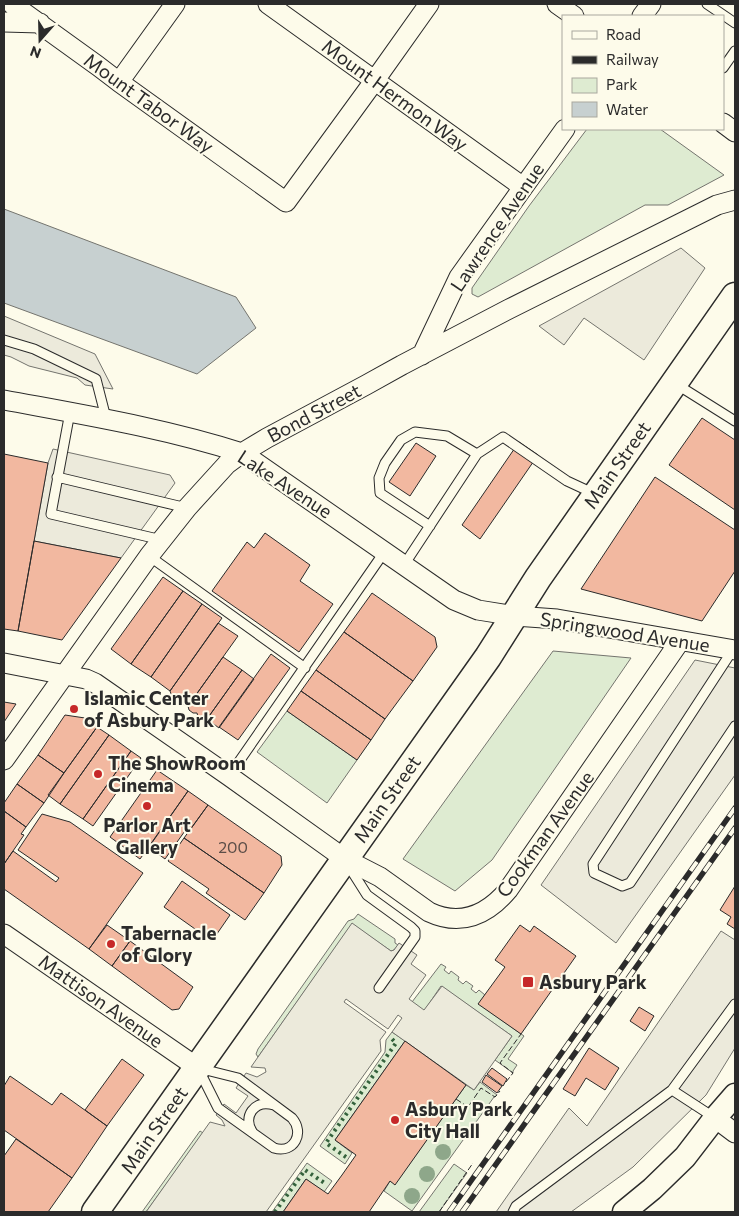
<svg xmlns="http://www.w3.org/2000/svg" width="739" height="1216" viewBox="0 0 739 1216" font-family="Commissioner,sans-serif">
<style>
.green{fill:#deebd1;stroke:#74746e}
.parking{fill:#eceadb;stroke:#74746e}
.water{fill:#c7d0d0;stroke:#74746e}
.building{fill:#f2b8a0;stroke:#2b2b2b}
.lines{fill:none;stroke-linecap:round;stroke-linejoin:round}
.service-casing{stroke:#2b2b2b;stroke-width:11}
.minor-casing{stroke:#2b2b2b;stroke-width:21}
.tertiary-casing{stroke:#2b2b2b;stroke-width:25}
.secondary-casing{stroke:#2b2b2b;stroke-width:29}
.service{stroke:#fdfbea;stroke-width:9}
.minor{stroke:#fdfbea;stroke-width:19}
.tertiary{stroke:#fdfbea;stroke-width:22}
.secondary{stroke:#fdfbea;stroke-width:26}
.rail-casing{stroke:#2b2b2b;stroke-width:5.5}
.rail{stroke:#fdfbea;stroke-width:4;stroke-dasharray:11;stroke-linecap:butt}
.hedge{stroke:#34623c;stroke-width:4;stroke-dasharray:2.5 4;stroke-linecap:butt}
.fence{stroke:#2b2b2b;stroke-width:1;stroke-dasharray:6 2.5;stroke-linecap:butt}
.tree{fill:#8ea78a}
.poi-dot{fill:#c62828;stroke:#fdfbea;stroke-width:2}
.labels{text-anchor:middle;stroke-width:4;stroke-linejoin:round;paint-order:stroke}
.number-label{font-size:16px;fill:#5d4e48}
.street-label{font-size:19px;fill:#2b2b2b;stroke:#fdfbea}
.poi-label{font-size:19px;font-weight:bold;fill:#2b2b2b;stroke:#fdfbea;text-anchor:start}
</style>
<rect width="100%" height="100%" fill="#fdfbea"/>
<path class="green" d="M587,129H660L724,175L668,205H645L478,297L472,294V288L529,206Z
M553,651L631,658L492,860L455,891L403,859Z
M287,711L357,760L327,803L257,752Z
M358,914L395,939V943L398,945L394,950L391,951L352,924L258,1057L256,1054L258,1049L348,921L354,919Z
M441,964L446,967L444,970L449,974L451,971L459,977L458,980L463,984L466,981L473,986L471,989L476,993L479,990L485,995L479,1004L524,1036L508,1059L517,1065L513,1071V1073L495,1060L512,1036L441,986L424,1011L412,1002Z
M392,1032L405,1041L335,1140L352,1153L345,1164L320,1146L385,1052L386,1040Z
M480,1082L497,1095L495,1097H494L412,1211L384,1191L390,1181L395,1184L466,1085L474,1090Z
M200,1131L203,1133L146,1212H142Z
M307,1163L332,1181L324,1192L306,1179L283,1212H272Z
M454,1164L467,1173L439,1212H419Z"/>
<path class="parking" d="M681,248L705,268L644,360L584,318L564,345L539,326Z
M4,316L95,354L113,389L85,385L77,378L29,366L11,357L4,355Z
M53,449L170,475L175,483L121,558L34,541L48,463Z
M695,660L735,668V775L616,943L541,885Z
M352,923L391,951L394,950L399,943L417,955L411,964L426,975L409,999L424,1010L442,986L512,1036L474,1090L392,1032L402,1018L398,1015L388,1029L346,999L344,1002L386,1032L380,1040L381,1051L266,1212H146L210,1122L225,1126L222,1120L216,1115L224,1104L236,1113L248,1096L236,1088L246,1073L257,1077L264,1073L266,1072L265,1068L251,1067Z
M721,931L735,940V1048L706,1095L633,1167L571,1212H496L569,1108L587,1126Z"/>
<path class="water" d="M4,209L236,297L256,328L197,374L4,303Z"/>
<path class="building" d="M702,418L735,440V510L669,465Z
M519,442L538,455L480,539L462,525Z
M416,443L436,456L410,496L389,482Z
M4,454L48,463L18,631L4,629Z
M655,477L735,530V571L702,621L581,589Z
M265,533L310,565L300,581L333,604L299,652L212,591L247,542L254,548Z
M34,541L121,558L62,640L18,631Z
M163,577L183,591L131,664L111,649Z
M183,591L202,604L151,677L131,664Z
M372,593L435,637L437,647L413,681L344,632Z
M202,604L222,618L170,691L151,677Z
M218,623L238,636L188,706L182,704L173,699L170,691Z
M344,632L413,681L385,719L316,670Z
M271,654L290,668L238,740L219,727Z
M223,657L242,670L207,719L202,720L198,717L197,713H193L189,710L188,706Z
M242,670L254,679L219,728L207,719Z
M316,670L385,719L371,740L301,691Z
M301,691L371,740L357,760L287,711Z
M4,702L16,704L4,722Z
M65,715L85,718L97,727L64,773L38,755Z
M97,727L109,735L60,804L48,795Z
M109,735L131,751L83,819L60,804Z
M131,751L141,758L93,826L83,819Z
M38,755L64,773L44,803L17,784Z
M157,770L188,791L140,859L110,837Z
M17,784L44,803L26,827L4,811V803Z
M188,791L208,805L190,830L187,828L165,859L149,847Z
M208,805L281,856L282,865L264,893L184,838Z
M4,811L26,827L21,834L24,835L4,864Z
M42,814L70,822L143,873L89,949L4,889V864L13,851L56,882L59,878L18,850Z
M184,838L264,893L245,920L206,893L209,889L168,861Z
M182,881L230,915L212,941L164,907Z
M735,886V929L727,924L731,917L720,910Z
M107,925L130,941L112,966L89,949Z
M520,925L530,932L534,926L576,956L521,1034L478,1004L505,967L495,960Z
M130,941L193,987L179,1009L172,1010L112,966Z
M639,1007L654,1016L645,1031L630,1021Z
M405,1041L466,1085L456,1099L395,1185L390,1181L369,1212H283L306,1179L328,1194L342,1175L356,1155L335,1140Z
M589,1048L619,1068L605,1090L586,1078L575,1096L563,1089Z
M122,1059L144,1075L107,1126L85,1110Z
M492,1068L507,1079L503,1086L487,1074Z
M486,1075L502,1086L497,1093L482,1082Z
M10,1076L52,1105L61,1093L107,1126L72,1178L4,1130V1086Z
M16,1139L72,1178L48,1212H6L4,1211V1156Z"/>
<g class="lines">
<defs>
<path id="service" d="M707,4L735,23
M723,68L735,51
M4,340L34,349L96,379L106,418
M676,384L735,421
M70,412L51,514L162,540
M57,477L187,508
M430,526L380,493L379,478L385,463L401,440L415,432L447,436L477,454
M149,556L305,668
M404,565L477,454L503,437L567,481L595,494
M734,648L593,864L594,873L622,886L630,883L735,726
M229,776L385,551
M348,865L367,895L411,927L415,931V937L379,988
M198,1068L238,1078L292,1118C305,1133 294,1154 274,1148L218,1108Z
M672,1090L715,1118
M253,1133C242,1117 254,1099 274,1105
M513,1212L516,1206L672,1090L735,1004"/>
<path id="minor" d="M12,4L98,66L119,82L286,202L375,80L429,4
M268,4L523,187
M557,4L574,16
M642,16L651,4
M4,22L40,23
M119,82L175,4
M723,123L735,132
M422,355L459,277L565,129
M4,400C84,415 164,428 242,453L454,600L478,610L515,616L557,619L735,650
M4,663L86,679L95,683L229,776L345,859L380,877L429,912C461,927 487,915 508,890L680,641
M4,760L149,556L187,508L227,464L242,453L267,438L366,385L402,365L509,309L717,205L735,200
M4,934L198,1068
M715,1118L735,1133"/>
<path id="tertiary" d="M624,1212L652,1189L685,1157L715,1118L735,1095"/>
<path id="secondary" d="M95,1212L488,657L538,578L735,296"/>
</defs>
<use href="#service" class="service-casing"/>
<use href="#minor" class="minor-casing"/>
<use href="#tertiary" class="tertiary-casing"/>
<use href="#secondary" class="secondary-casing"/>
<use href="#service" class="service"/>
<use href="#minor" class="minor"/>
<use href="#tertiary" class="tertiary"/>
<use href="#secondary" class="secondary"/>
<defs>
<path id="rail" d="M449,1212L735,808
M462,1212L735,828"/>
</defs>
<use href="#rail" class="rail-casing"/>
<use href="#rail" class="rail"/>
<path class="hedge" d="M346,1157L326,1143L396,1043L392,1039
M275,1212L305,1170L326,1184"/>
<path class="fence" d="M506,1082L513,1073L500,1063L521,1034
M456,1099L468,1107L481,1088L495,1097L500,1091
M439,1212L473,1163"/>
</g>
<g class="tree">
<circle cx="443" cy="1152" r="8"/>
<circle cx="427" cy="1174" r="8"/>
<circle cx="412" cy="1196" r="8"/>
</g>
<g class="poi-dot">
<circle cx="74" cy="709" r="5"/>
<circle cx="98" cy="774" r="5"/>
<circle cx="147" cy="806" r="5"/>
<circle cx="111" cy="944" r="5"/>
<rect x="522" y="976" width="12" height="12" rx="2.5"/>
<circle cx="395" cy="1120" r="5"/>
</g>
<g class="labels">
<g class="number-label">
<text x="233" y="853">200</text>
</g>
<g class="street-label">
<text transform="translate(395 95) rotate(36)" y="7">Mount Hermon Way</text>
<text transform="translate(149 103) rotate(36)" y="7">Mount Tabor Way</text>
<text transform="translate(497 227) rotate(-56)" y="7">Lawrence Avenue</text>
<text transform="translate(314 413) rotate(-28)" y="7">Bond Street</text>
<text transform="translate(617 465) rotate(-55)" y="7">Main Street</text>
<text transform="translate(285 484) rotate(33)" y="7">Lake Avenue</text>
<text transform="translate(625 632) rotate(9)" y="7">Springwood Avenue</text>
<text transform="translate(387 799) rotate(-55)" y="7">Main Street</text>
<text transform="translate(545 834) rotate(-54)" y="7">Cookman Avenue</text>
<text transform="translate(101 1001) rotate(35)" y="7">Mattison Avenue</text>
<text transform="translate(154 1130) rotate(-55)" y="7">Main Street</text>
</g>
<g class="poi-label">
<text x="84" y="705">Islamic Center<tspan x="84" dy="22">of Asbury Park</tspan></text>
<text x="108" y="770">The ShowRoom<tspan x="108" dy="22">Cinema</tspan></text>
<text x="147" y="832" text-anchor="middle">Parlor Art<tspan x="147" dy="22">Gallery</tspan></text>
<text x="121" y="940">Tabernacle<tspan x="121" dy="22">of Glory</tspan></text>
<text x="539" y="989">Asbury Park</text>
<text x="405" y="1116">Asbury Park<tspan x="405" dy="22">City Hall</tspan></text>
</g>
</g>
<rect width="739" height="1216" fill="none" stroke="#2b2b2b" stroke-width="10"/>
<rect x="562" y="15" width="162" height="115" fill="#fdfbea" stroke="#a9a89e"/>
<rect x="572" y="31" width="25" height="8" fill="#fdfbea" stroke="#a9a89e"/>
<text x="606" y="40" font-size="15" fill="#2b2b2b">Road</text>
<rect x="572" y="56" width="25" height="8" fill="#2b2b2b" stroke="#a9a89e"/>
<text x="606" y="65" font-size="15" fill="#2b2b2b">Railway</text>
<rect x="572" y="78" width="25" height="15" fill="#deebd1" stroke="#a9a89e"/>
<text x="606" y="90" font-size="15" fill="#2b2b2b">Park</text>
<rect x="572" y="102" width="25" height="15" fill="#c7d0d0" stroke="#a9a89e"/>
<text x="606" y="115" font-size="15" fill="#2b2b2b">Water</text>
<g transform="translate(40 40) rotate(200)" stroke="#fdfbea" stroke-width="4" paint-order="stroke">
<path d="M0-4L9 19L0 12L-9 19Z" fill="#2b2b2b"/>
<text y="-8" font-size="14" font-weight="bold" text-anchor="middle" fill="#2b2b2b">N</text>
</g>
</svg>
